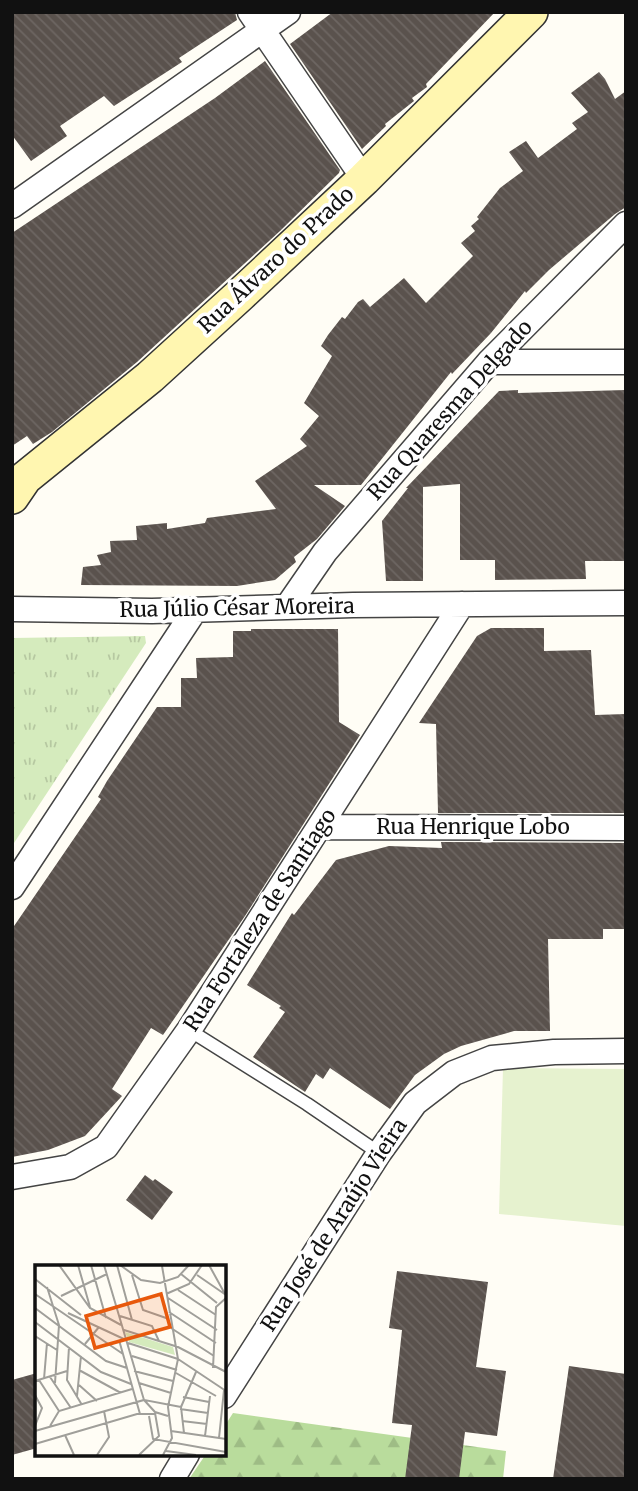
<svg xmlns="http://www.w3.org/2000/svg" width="638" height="1491" viewBox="0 0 638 1491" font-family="Merriweather,serif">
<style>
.grass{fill:url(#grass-tufts)}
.forest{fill:url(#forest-firs)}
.pitch{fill:#e6f2cf}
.building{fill:url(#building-back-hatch)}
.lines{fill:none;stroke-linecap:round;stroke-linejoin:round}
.lane-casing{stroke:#444;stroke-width:15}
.street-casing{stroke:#444;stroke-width:27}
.secondary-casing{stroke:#333;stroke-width:36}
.lane{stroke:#fff;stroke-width:12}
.street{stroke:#fff;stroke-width:24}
.secondary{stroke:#fff6b0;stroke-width:33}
.labels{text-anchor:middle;stroke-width:7;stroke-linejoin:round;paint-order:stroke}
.street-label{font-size:21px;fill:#111;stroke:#fff}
.inset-road{fill:none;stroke:#a09f9a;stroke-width:2}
.view{fill:#e8590c;fill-opacity:0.15;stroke:#e8590c;stroke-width:3.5}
.inset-edge{fill:none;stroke:#111;stroke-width:3.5}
</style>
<defs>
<pattern id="grass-tufts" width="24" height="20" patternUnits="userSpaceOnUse" patternTransform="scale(1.75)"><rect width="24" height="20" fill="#d5ebbd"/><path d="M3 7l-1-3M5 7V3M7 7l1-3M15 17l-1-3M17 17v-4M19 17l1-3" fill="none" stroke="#b6c8a1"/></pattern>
<pattern id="forest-firs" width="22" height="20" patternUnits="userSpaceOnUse" patternTransform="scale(1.75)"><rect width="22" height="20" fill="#b9dc9c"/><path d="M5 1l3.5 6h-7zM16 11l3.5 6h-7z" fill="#9ebc85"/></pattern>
<pattern id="building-back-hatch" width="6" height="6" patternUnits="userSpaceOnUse" patternTransform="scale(1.75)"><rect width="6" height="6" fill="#5a524d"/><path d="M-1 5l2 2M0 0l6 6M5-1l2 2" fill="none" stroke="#6d6662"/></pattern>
</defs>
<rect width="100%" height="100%" fill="#fffdf5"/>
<path class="grass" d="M145,636L146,643L12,846V638Z"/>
<path class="forest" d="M233,1413L506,1451L503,1479H189L206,1454H224V1427Z"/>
<path class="pitch" d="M503,1068L626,1069V1226L499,1214Z"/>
<path class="building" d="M12,12H235L237,20L179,58L182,62L114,106L104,96L60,126L67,136L31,161L12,135Z
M333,12H495L426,84L427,87L412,98L414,101L385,124L386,126L362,149L290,44Z
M265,61L340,170L339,173L280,231L137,362L52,432L33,444L27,436L12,446V233L215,98Z
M599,72L605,79L615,99L626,91V207L615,214L549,270L526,293L525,291L491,333L452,374L451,372L361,485H314L345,506L317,539L294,557L296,562L275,580L237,586L81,585L83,567L101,565L97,555L111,552L110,541L137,540L136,526L167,523V529L205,523L207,518L276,509L255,481L307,446L300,439L319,416L304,403L332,356L321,346L328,335L342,317L345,319L358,302L363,299L370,307L404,278L426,303L473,256L461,243L475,231L471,226L479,219L477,217L500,188L523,171L509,152L526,141L538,158L577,129L572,123L588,112L571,93Z
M518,390V393L626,390V561H585L586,579L495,580V560H460V484L423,487V581H386L382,521L408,488H406L499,391Z
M491,628H544V651L591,650L595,715L626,714V813H438L436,724L419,723L477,636Z
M251,629H338L339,722L360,735L245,916L163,1035L151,1028L112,1089L122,1096L85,1136L48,1150L12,1157V929L101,799L98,797L107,781L157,707H181V678H197L196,658L233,657V631H251Z
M441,842L626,843V929H603V939H548L550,1031H514L461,1046L444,1054L415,1075L390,1109L330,1068L323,1079L316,1074L305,1092L253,1057L285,1012L279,1008L281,1006L247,985L292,913L294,915L336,860L389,846L442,848Z
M145,1175L153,1181L155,1179L173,1192L152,1220L126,1200Z
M397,1271L488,1282L476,1367L506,1371L497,1436L465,1432L459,1479H405L412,1425L392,1423L402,1330L389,1328Z
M569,1366L626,1374V1479H553Z
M37,1373V1448L12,1455V1380Z"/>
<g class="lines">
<defs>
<path id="lane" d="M189,1030L307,1104L379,1153"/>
<path id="street" d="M250,12L364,179
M12,206L288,12
M489,362H626
M287,607L325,552L489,362L626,224
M12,609L152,611L353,605L626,603
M321,827L626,828
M12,887L195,610
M12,1177L70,1167L106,1147L189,1030L462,604
M224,1396L379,1153L415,1103L454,1073L492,1058L554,1052L626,1051
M172,1479L187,1454"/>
<path id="secondary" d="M12,497L25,478L150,377L240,295L364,179L531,12"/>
</defs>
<use href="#lane" class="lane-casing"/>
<use href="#street" class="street-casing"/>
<use href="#secondary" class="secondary-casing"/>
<use href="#lane" class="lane"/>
<use href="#street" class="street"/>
<use href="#secondary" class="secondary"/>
</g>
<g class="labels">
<g class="street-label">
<text transform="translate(276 260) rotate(-43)" y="7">Rua Álvaro do Prado</text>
<text transform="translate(450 410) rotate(-48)" y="7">Rua Quaresma Delgado</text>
<text transform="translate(237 608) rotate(-1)" y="7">Rua Júlio César Moreira</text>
<text x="473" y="834">Rua Henrique Lobo</text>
<text transform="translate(260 920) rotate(-57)" y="7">Rua Fortaleza de Santiago</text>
<text transform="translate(334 1225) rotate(-57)" y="7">Rua José de Araújo Vieira</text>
</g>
</g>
<g transform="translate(35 1265)">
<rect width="191" height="191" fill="#fffdf5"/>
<path d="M90,67L138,82L140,90L94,77Z" fill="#d5ebbd"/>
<path class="inset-road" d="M24,0L55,43L86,60M43,0L55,42M56,0L71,53M69,0L109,135L146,142M82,0L97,55M85,0L106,15L125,18L143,12L154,0M174,0L190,29M127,1L143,94L133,142L137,173L128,190M146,9L182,38M97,10L108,45L134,54M162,10L191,30M0,14L46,50M12,22L24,60L20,118M143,25L181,50M0,29L88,89M131,29L154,19L167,0M26,31L72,9M133,33L182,65M0,43L71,96L92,103M134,47L181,78M33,48L91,75M85,51L117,61L124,76M0,57L66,107L96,119M136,63L179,91M89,65L143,82L191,107M0,71L22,85M84,75L105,149M93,78L143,94M50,79L64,62M34,82L32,115L47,140M97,91L142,105M143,94L191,126M178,103L181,42L191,33M44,105L86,128M99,106L138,116M141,108L181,131M15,112L36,143M9,114L12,78M4,115L24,146M0,116L32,106M104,118L136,128M44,120L62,136M0,130L7,143L0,161M42,131L46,91M148,132L174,137M145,144L173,148M114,151L118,174L191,187M147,156L172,159M15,161L24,146L97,124M0,166L109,135L120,147L133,151M136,166L191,174M149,168L146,142L161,107M30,170L39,190M170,171L175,131M184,173L189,125M0,179L102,149H120M131,186L161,190M62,190L74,172L69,146M104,190L124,171L120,148"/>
<path class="view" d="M126,29L135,62L60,83L51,51Z"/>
<rect width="191" height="191" class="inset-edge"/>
</g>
<rect width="638" height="1491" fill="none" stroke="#111111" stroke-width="28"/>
</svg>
